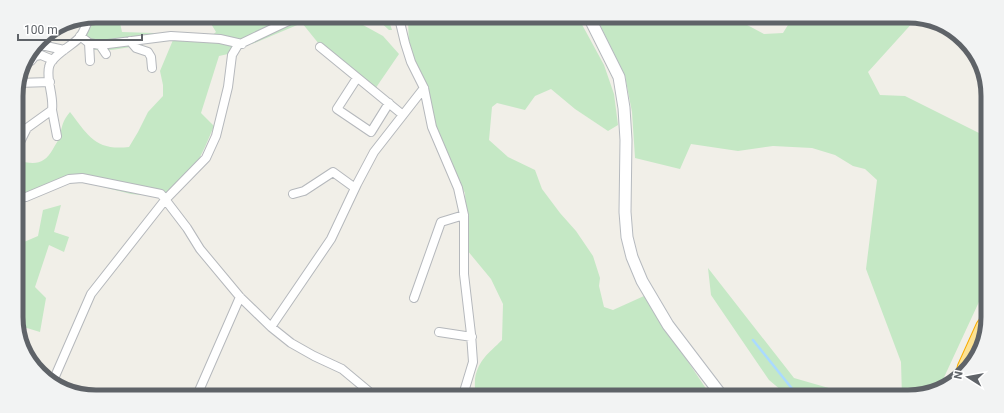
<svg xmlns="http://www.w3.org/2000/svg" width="1004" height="413" viewBox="0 0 1004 413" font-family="Roboto,sans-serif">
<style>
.green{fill:#c5e8c5}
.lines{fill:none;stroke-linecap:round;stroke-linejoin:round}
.stream{stroke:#aadaff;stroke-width:2.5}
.street-casing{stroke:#b5b8bc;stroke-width:10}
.secondary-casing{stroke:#b6babf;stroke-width:13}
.highway-casing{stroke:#f9ab00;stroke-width:17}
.street{stroke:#fff;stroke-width:8}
.secondary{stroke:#fff;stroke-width:11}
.highway{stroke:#fde293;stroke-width:15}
.rim{fill:none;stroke:#5f6368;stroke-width:5}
</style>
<rect width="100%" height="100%" fill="#f1efe8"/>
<path class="green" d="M96,16H124L120,23L122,32L153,33L170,37C153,42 103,56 89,48C83,45 82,39 80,32L88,18Z
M182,16L353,17L354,20L383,36L399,54L373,92L319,44L302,23L252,44L236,42L228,54L219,56L201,113L214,126L205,147L194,169L163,197L131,194L83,182H67L25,200L17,202V160C34,165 44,165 53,149C55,145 58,141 59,138C63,126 61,123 70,112C88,135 95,151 129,147L138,132L148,112L163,96V85L160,71L173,40L206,41L216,32L210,22L182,18Z
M361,17L388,18L392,30H389L377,19L367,21Z
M408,18L579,19L604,65L614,94L618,125L608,131L575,109L551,89L535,96L525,110L497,103L492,107L489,140L508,157L535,170L542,189L560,213L576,231L593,256L600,278L599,286L604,307L613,310L644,296L711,396L477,395C474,389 475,385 475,379C478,360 489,353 502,340L503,304L491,279L467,250L465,193L431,132L430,99L409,50Z
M597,19H736L764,34L783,33L791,20H915L868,72L880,95L905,96L987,137L984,291L940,386L913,397H902L901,362L866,269L877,180L865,169L853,166L835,155L812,148L773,146L738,151L691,144L680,169L635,158L632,112L625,76Z
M61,205L54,232L69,237L64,252L49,245L35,287L46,298L40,332L17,325V250L24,242L38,236L43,210Z
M708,268L794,378L860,397L788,396L769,380L711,295Z"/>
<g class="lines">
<path class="stream" d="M753,340L798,396"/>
<defs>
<path id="street" d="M399,18L405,43L411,62L424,88L432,127L458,188L464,215V274L471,334L473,362L463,395
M80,36L89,43L100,45L171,36L220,39L242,44
M130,41L136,48L148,52L151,57L152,68
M89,43L90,61
M100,45L106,54
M35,46H46L64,50
M320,47L403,115
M31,61L35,56L41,55L53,60
M357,78L337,109L371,132L389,103
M18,83L50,82
M52,110L57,136
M17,148L27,128L52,110C54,95 46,81 49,67C51,56 70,47 78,39C84,33 86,25 89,18
M293,194L304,191L333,172L355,188
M17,198L26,197L69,179L82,178L161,194L187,228L200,249L240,297L271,327L291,343L314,356L342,369L372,394
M414,298L441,222L464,215
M271,327L331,239L357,184L374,152L424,88
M439,332L472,337
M53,381L91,294L165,200L206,158L216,136L228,87L232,55L238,45L297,17
M198,393L240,297"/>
<path id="secondary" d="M590,19L619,77L624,108L626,140L625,212L627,237L632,257L642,281L668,325L722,396"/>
<path id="highway" d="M965,368L984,326"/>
</defs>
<use href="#street" class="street-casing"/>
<use href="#secondary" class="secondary-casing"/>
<use href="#highway" class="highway-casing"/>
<use href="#street" class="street"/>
<use href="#secondary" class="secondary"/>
<use href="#highway" class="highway"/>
</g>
<path d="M0 0H1004V413H0ZM96 23H908A73 73 0 0 1 981 96V317A73 73 0 0 1 908 390H96A73 73 0 0 1 23 317V96A73 73 0 0 1 96 23Z" fill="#f2f3f3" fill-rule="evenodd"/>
<path class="rim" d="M96 23H908A73 73 0 0 1 981 96V317A73 73 0 0 1 908 390H96A73 73 0 0 1 23 317V96A73 73 0 0 1 96 23Z"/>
<g transform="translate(968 377) rotate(281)" stroke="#ffffff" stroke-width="3" paint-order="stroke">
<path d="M0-3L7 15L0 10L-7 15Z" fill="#5f6368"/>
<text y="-6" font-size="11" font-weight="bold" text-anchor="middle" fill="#5f6368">N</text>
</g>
<path d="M18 34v6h124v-6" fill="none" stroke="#5f6368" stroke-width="2"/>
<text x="24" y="34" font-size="12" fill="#5f6368" stroke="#ffffff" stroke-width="3" paint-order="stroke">100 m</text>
</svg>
